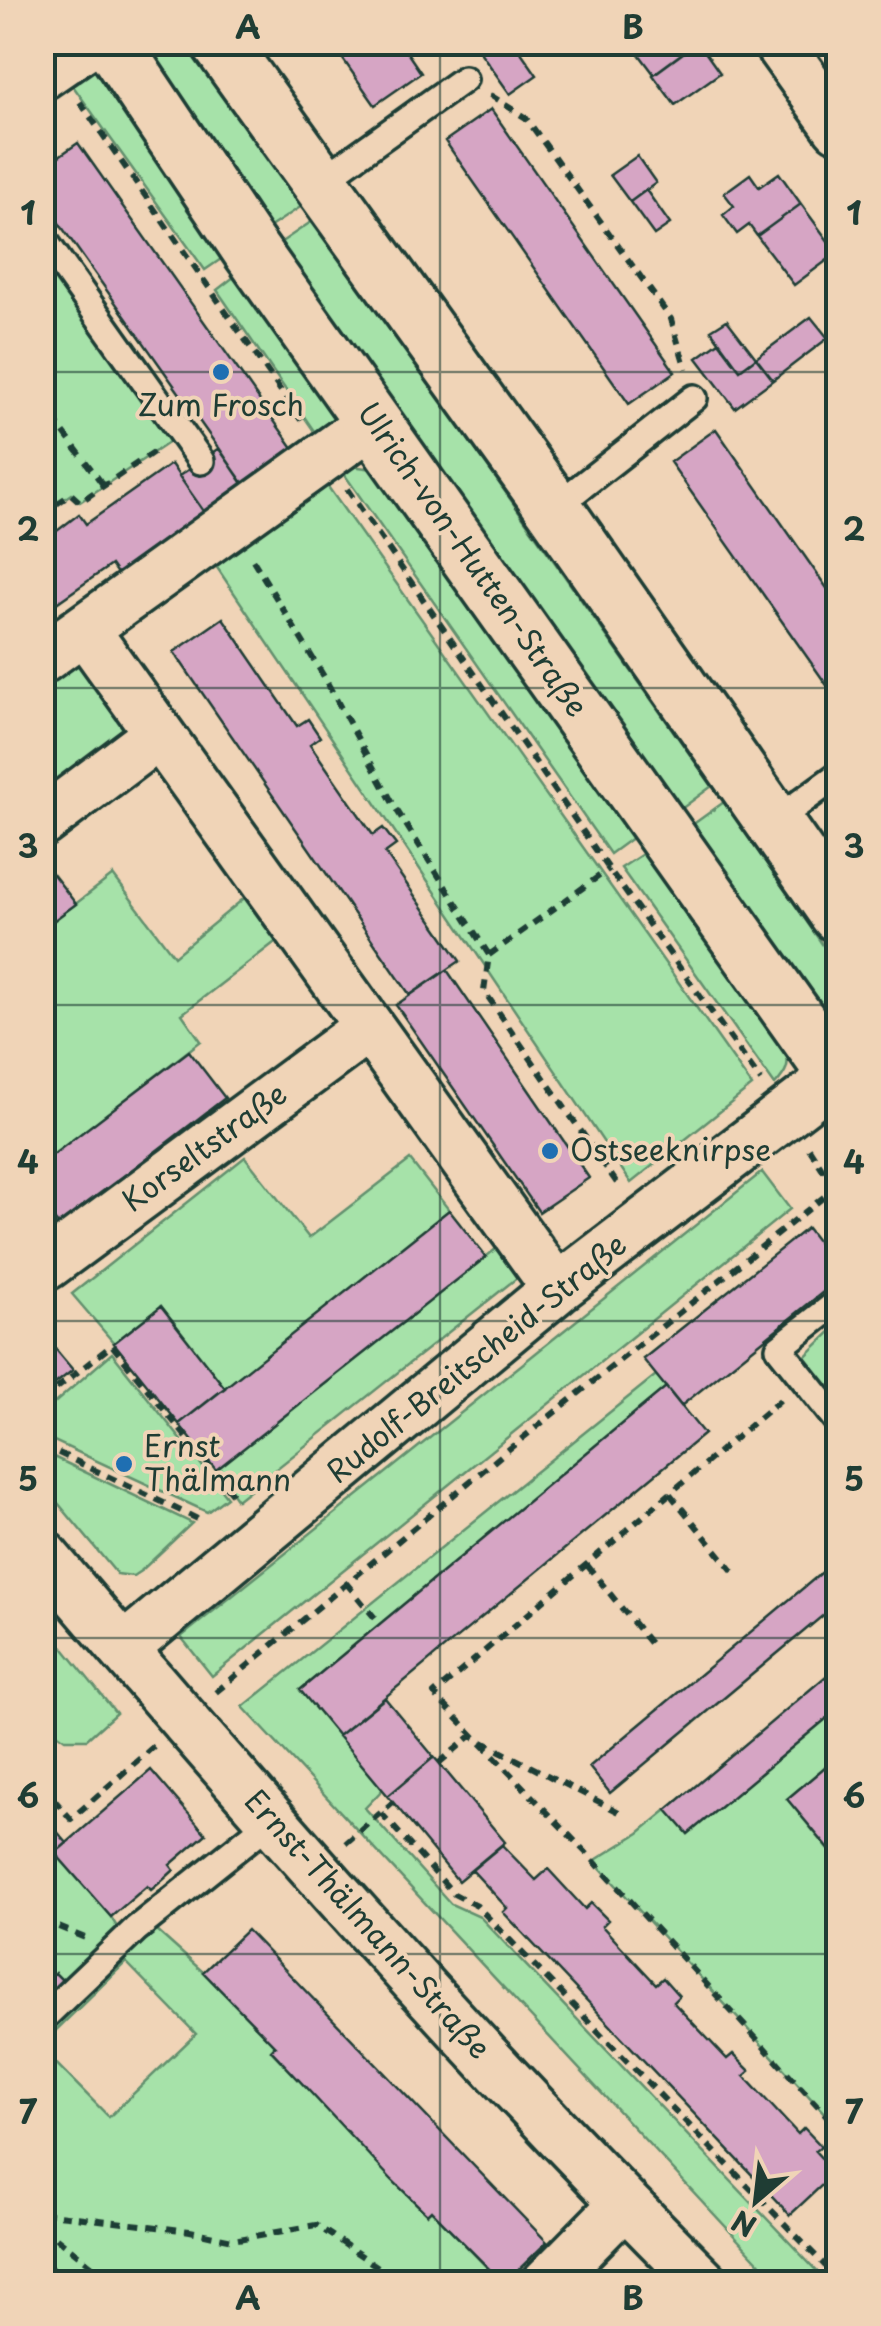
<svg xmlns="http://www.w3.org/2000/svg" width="881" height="2326" viewBox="0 0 881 2326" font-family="'Playpen Sans',sans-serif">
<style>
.green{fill:#a6e2a9;stroke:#62906e;stroke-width:2.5}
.building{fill:#d6a5c4;stroke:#1f3d34;stroke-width:2.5}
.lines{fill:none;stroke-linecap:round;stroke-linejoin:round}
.lane-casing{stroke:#1f3d34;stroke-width:32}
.street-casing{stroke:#1f3d34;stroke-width:55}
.secondary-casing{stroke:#1f3d34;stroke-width:62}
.path{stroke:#1f3d34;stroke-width:6;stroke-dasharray:10 8;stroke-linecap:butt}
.lane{stroke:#f0d4b7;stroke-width:25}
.street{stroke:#f0d4b7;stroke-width:48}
.secondary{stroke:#f0d4b7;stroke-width:55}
.grid{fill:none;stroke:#1f3d34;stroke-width:2.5;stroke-opacity:0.55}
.poi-dot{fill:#1f6fb2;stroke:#f0d4b7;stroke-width:4}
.labels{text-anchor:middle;stroke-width:8;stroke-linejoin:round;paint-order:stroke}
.poi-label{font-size:30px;fill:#1f3d34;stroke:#f0d4b7;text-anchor:start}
.street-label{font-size:30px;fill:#1f3d34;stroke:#f0d4b7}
.neatline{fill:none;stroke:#1f3d34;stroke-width:4}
.grid-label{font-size:32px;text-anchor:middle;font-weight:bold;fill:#1f3d34}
</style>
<rect width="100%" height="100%" fill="#f0d4b7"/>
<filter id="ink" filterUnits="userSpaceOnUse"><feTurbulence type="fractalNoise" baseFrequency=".01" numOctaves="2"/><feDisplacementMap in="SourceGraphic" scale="20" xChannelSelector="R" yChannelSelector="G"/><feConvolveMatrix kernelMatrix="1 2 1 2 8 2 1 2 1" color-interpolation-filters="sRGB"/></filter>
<g filter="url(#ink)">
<path class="green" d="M132,43H188L302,206L261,233Z
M91,69L102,75L227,255L205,270L68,79Z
M314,220L712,786L669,818L271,249Z
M43,259L62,264L181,434L80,502L71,494L43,514Z
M239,273L339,415L325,447L217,290Z
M351,466L381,470L636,835L610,854L342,471Z
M326,484L752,1086L631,1183L216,566Z
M84,629L159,734L42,818V659Z
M724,802L838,967V1030L834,1031L681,833Z
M647,851L786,1048C790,1065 787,1072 775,1085L621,868Z
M113,875L174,956L265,881L296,926L182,1014L201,1041L43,1163V929Z
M245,1157L309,1238L410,1160L449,1210L225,1388L161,1306L114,1343L72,1294Z
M762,1172L790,1209L212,1676L181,1637Z
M516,1233L537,1262L237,1500L216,1470Z
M838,1325V1422L794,1367Z
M112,1353L227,1497L207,1512L43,1436V1413Z
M656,1375L666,1387L300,1690L383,1789L365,1808L451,1904L480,1917L828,2283H778L243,1707Z
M43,1452L192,1523L142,1570L133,1576L117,1574L43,1485Z
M43,1623L116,1713L87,1739H65L43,1723Z
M838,1709V1756L787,1799L838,1861V2128L594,1861L639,1833L667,1810L688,1834Z
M59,1857L111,1917L124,1939L146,1921L203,1972L275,2046L271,2051L428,2213L431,2210L502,2283H65L43,2257V2050L109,2117L196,2034L126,1962L43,2043V1872Z"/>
<path class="building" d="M331,42H400L421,73L375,105Z
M473,42H514L537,75L510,94Z
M630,42H696V43L654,74Z
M698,42L720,73L675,105L653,75Z
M491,109L675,372L629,404L445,141Z
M78,143L296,452L246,487L42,199V168Z
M637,156L656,183L630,202L610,175Z
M779,173L801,204L757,236L749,225L737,234L723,215L734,206L724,193L750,174L759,187Z
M646,190L670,224L654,235L630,202Z
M42,199L55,217L42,226Z
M801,204L837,253L794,285L757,236Z
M811,317L828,338L773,380L756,358Z
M727,320L756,358L740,370L711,330Z
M719,342L740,370L756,358L773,380L735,408L697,358Z
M716,429L838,604V701L670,462Z
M219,448L244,485L205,513L179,476Z
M171,464L205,514L118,575L111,565L42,613V523L49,519L57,531L79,514L86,524Z
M223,618L297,726L308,719L320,737L310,744L373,835L383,828L396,845L385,853L460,961L410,995L174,652Z
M42,860L76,904L42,929Z
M447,970L589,1178L539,1212L396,1005Z
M189,1051L225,1098L59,1226L42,1205V1163Z
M449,1210L486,1257L216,1470L179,1424Z
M807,1228L838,1268V1280L681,1406L643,1359Z
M161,1306L225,1388L179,1424L114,1343Z
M42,1333L73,1370L42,1394Z
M666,1387L704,1434L338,1736L300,1690Z
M838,1559V1603L610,1793L589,1767Z
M838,1666V1709L688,1834L667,1810Z
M385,1698L434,1757L388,1796L338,1736Z
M838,1756V1850L833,1854L787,1799Z
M434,1757L505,1842L458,1881L388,1796Z
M151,1770L206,1834L170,1865L174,1870L163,1880L151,1890L147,1886L111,1917L55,1853Z
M42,1814L67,1843L55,1853L59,1857L42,1872Z
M502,1845L536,1880L548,1869L585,1909L591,1903L608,1920L602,1926L656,1984L663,1978L679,1996L673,2002L727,2059L733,2054L750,2071L744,2076L798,2134L804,2128L821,2146L815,2151L835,2173L790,2215L503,1912L507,1908L472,1870Z
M247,1930L547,2242L504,2284L431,2210L427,2214L392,2180L271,2050L275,2046L203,1972Z
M55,1973L69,1987L42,2011V1985Z
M42,2257L54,2269L53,2271L65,2284H42Z"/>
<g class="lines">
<defs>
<path id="lane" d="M320,182L464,79
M42,237L201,461
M554,508L694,398
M775,821L838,775
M834,1305L779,1348L838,1422
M42,2019L136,1929L271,1821"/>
<path id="street" d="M777,42L838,127
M42,75L90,42
M84,629L557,1289
M42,659L374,421
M42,822L159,734
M42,1259L47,1265L369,1027
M42,1554C255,1805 472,2052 705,2284
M123,1649L557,1289L837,1075
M545,2284L624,2204"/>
<path id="secondary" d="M111,42L249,248L838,1078
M219,42L554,508L838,914"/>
</defs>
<use href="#lane" class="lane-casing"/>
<use href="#street" class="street-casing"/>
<use href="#secondary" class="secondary-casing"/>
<path class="path" d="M490,95L526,118L671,319L686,369
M80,102L301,420
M42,404L104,486
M347,489L609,869L761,1081
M42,514L71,494L80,502L155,451
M253,560L323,675L396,809L489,955L484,991L621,1189
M489,955L609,869
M809,1148L838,1193
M42,1400L112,1345L237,1500
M780,1400L434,1694L594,1861L838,2128
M42,1445L204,1522
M670,1494L737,1576
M587,1565L653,1647
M346,1583L380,1624
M216,1692L509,1449L835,1188
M439,1763L471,1736L623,1814
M42,1786L71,1819L154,1746
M381,1813L454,1894L477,1906L838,2279
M346,1843L393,1802
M42,1920L85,1938
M42,2213L190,2231L233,2240L316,2225L381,2269L395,2284
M42,2227L116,2284
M363,2284L381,2269"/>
<use href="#lane" class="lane"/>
<use href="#street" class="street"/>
<use href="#secondary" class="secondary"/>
</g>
</g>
<path class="grid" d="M440,42V2284M42,372H838M42,688H838M42,1005H838M42,1321H838M42,1638H838M42,1954H838"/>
<g class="poi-dot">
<circle cx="221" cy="372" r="10"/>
<circle cx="550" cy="1151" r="10"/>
<circle cx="124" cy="1464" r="10"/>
</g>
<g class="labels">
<g class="poi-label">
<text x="221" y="416" text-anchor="middle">Zum Frosch</text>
<text x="570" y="1161">Ostseeknirpse</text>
<text x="144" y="1457">Ernst<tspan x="144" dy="34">Thälmann</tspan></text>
</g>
<g class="street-label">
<text transform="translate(472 560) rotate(55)" y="10">Ulrich-von-Hutten-Straße</text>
<text transform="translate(205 1148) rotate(-36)" y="10">Korseltstraße</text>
<text transform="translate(477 1359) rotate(-39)" y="10">Rudolf-Breitscheid-Straße</text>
<text transform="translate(367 1925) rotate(48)" y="10">Ernst-Thälmann-Straße</text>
</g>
</g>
<rect width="881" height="2326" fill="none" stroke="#f0d4b7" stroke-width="110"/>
<g transform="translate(756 2201) rotate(208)" stroke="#f0d4b7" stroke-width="8" paint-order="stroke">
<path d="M0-8L18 38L0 25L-18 38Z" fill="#1f3d34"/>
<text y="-15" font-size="28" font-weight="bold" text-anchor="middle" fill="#1f3d34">N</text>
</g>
<rect x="55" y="55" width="771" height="2216" class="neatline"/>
<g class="grid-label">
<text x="248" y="39">A</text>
<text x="633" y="39">B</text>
<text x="28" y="225">1</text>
<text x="854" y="225">1</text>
<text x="28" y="541">2</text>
<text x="854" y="541">2</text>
<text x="28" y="858">3</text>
<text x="854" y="858">3</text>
<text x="28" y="1174">4</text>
<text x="854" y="1174">4</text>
<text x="28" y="1491">5</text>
<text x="854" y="1491">5</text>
<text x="28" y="1808">6</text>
<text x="854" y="1808">6</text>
<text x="28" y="2124">7</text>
<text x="854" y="2124">7</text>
<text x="248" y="2310">A</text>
<text x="633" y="2310">B</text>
</g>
</svg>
